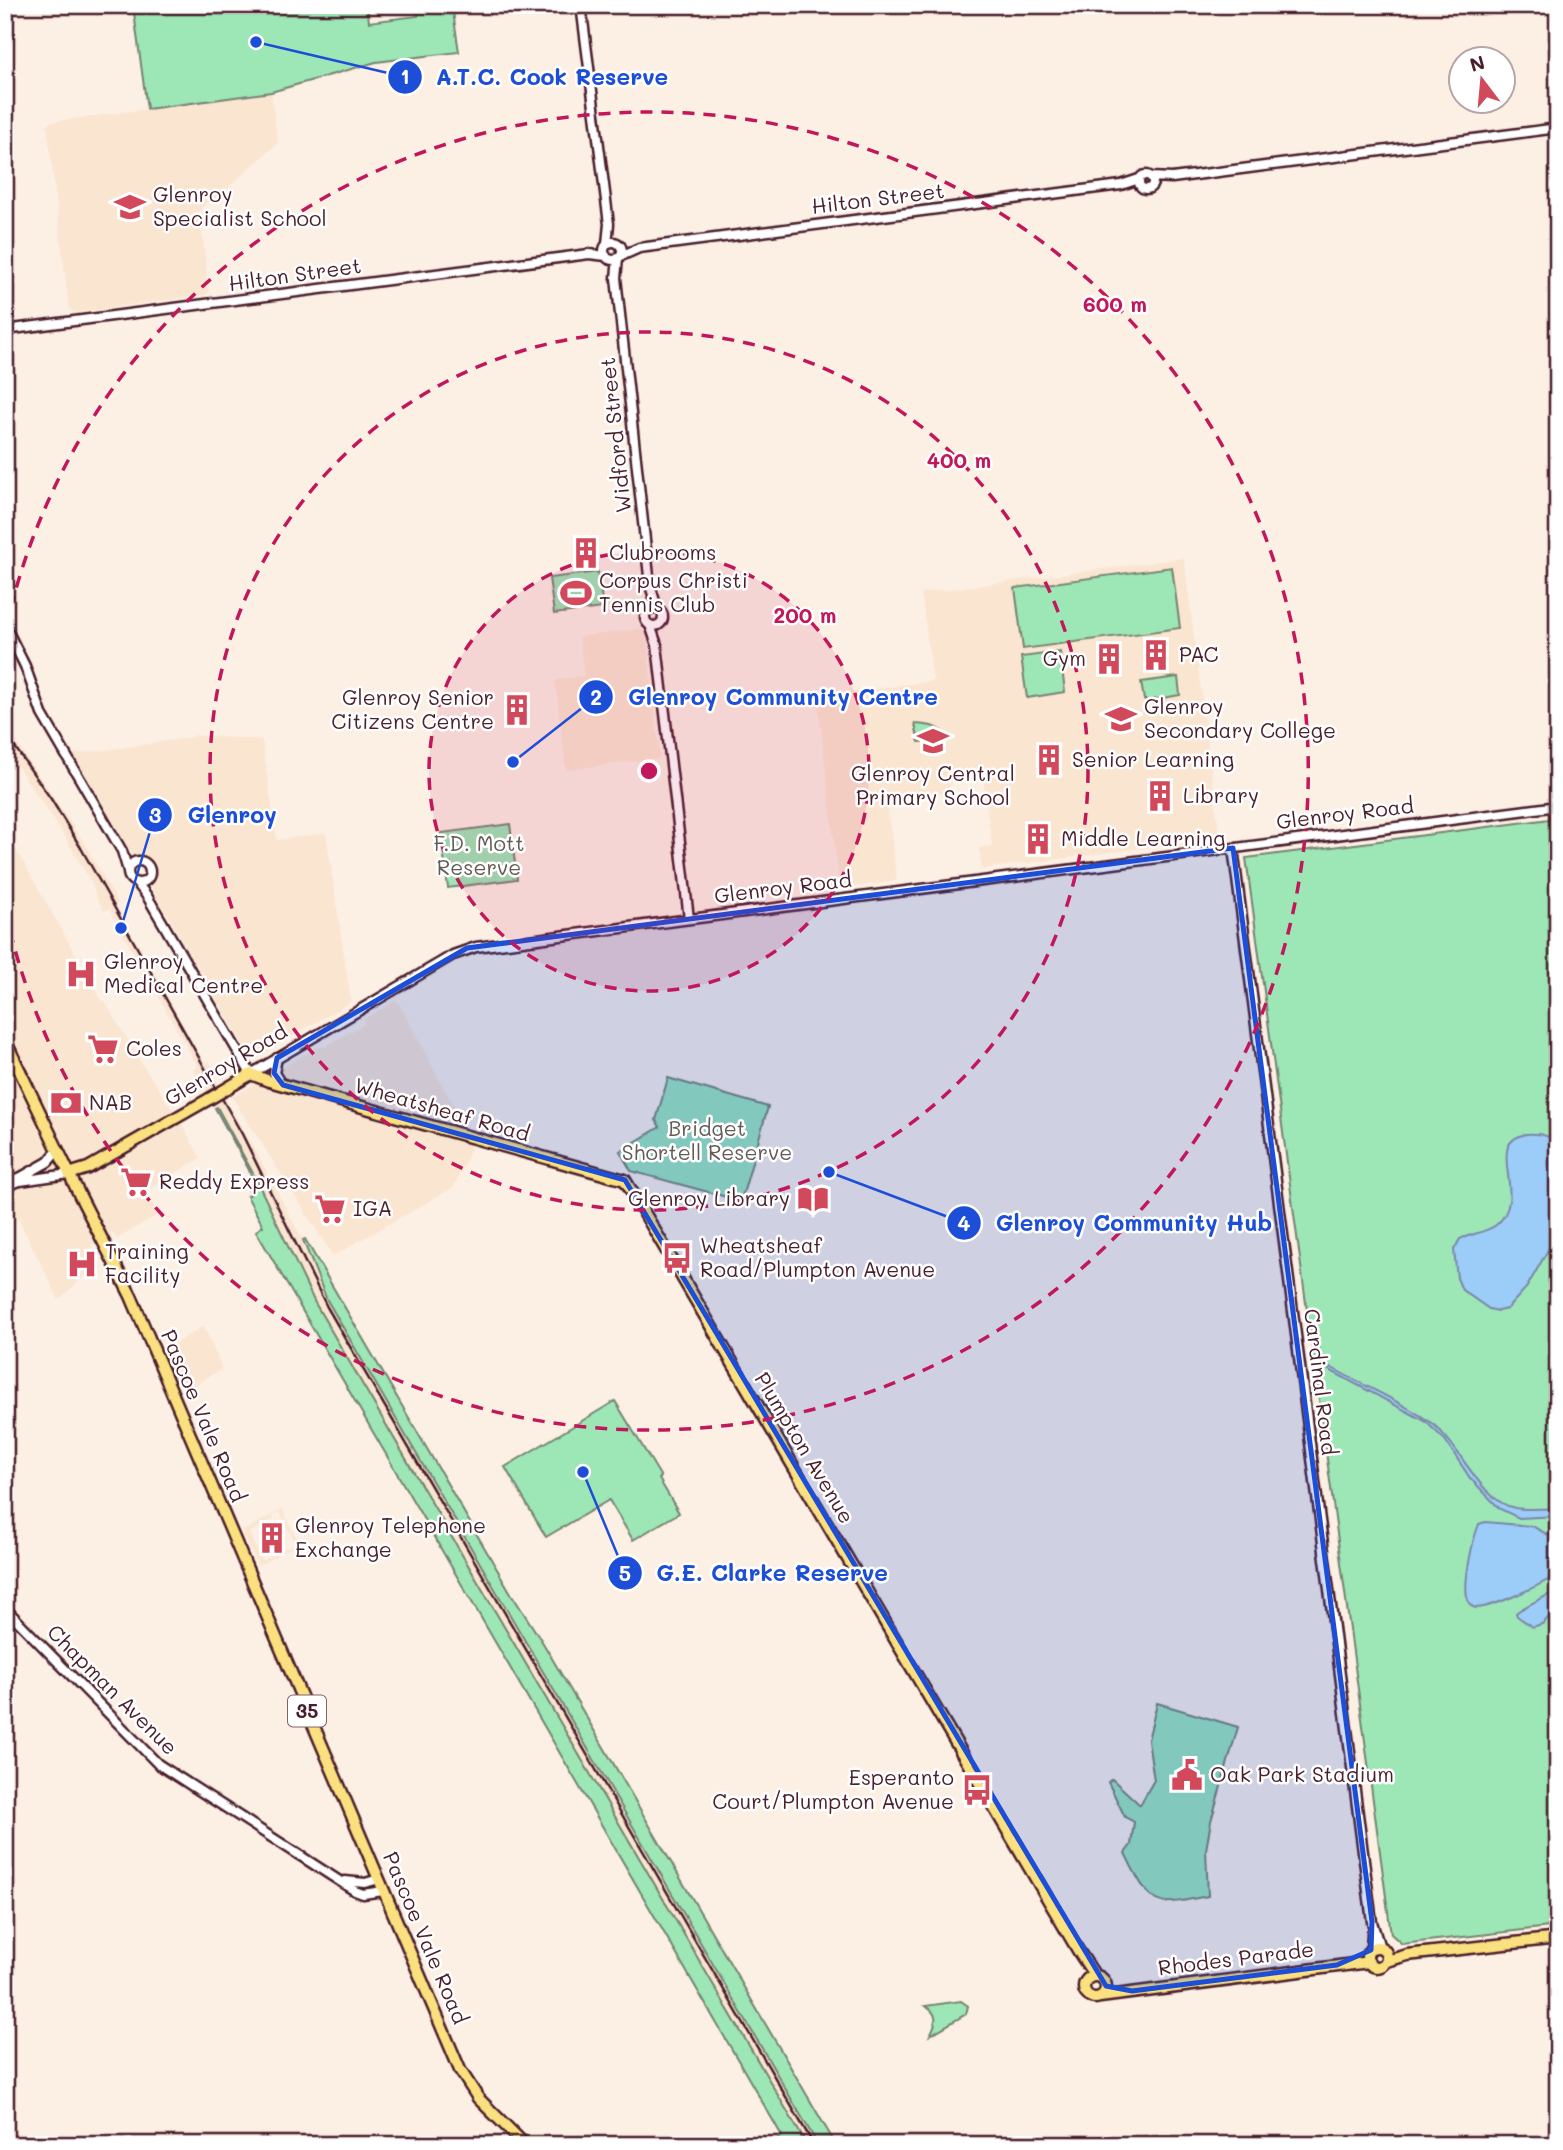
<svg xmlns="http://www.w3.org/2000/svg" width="1563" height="2150" viewBox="0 0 1563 2150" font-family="Mali,sans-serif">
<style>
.built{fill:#fae5d1;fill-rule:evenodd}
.green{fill:#9de7b7;stroke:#748371;stroke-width:2}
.water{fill:#9cccf8;stroke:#7b87a6;stroke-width:2}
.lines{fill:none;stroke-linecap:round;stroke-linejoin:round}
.minor-casing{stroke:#4a1f2b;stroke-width:13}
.major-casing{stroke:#4a1f2b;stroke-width:15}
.minor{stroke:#fff;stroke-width:8}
.major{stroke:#fbe080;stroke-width:10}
.rail{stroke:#4a1f2b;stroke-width:2.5}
.major-bridge-casing{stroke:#4a1f2b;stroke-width:15;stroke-linecap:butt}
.major-bridge{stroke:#fbe080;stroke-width:10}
.marked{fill:#1d4ed8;fill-opacity:0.2;stroke:#1d4ed8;stroke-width:5;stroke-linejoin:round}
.ring{fill:none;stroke:#c2185b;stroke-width:3.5;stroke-dasharray:12 9}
.labels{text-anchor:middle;stroke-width:5;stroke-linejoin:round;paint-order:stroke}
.shield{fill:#fff;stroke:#80626b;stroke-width:2}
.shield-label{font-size:19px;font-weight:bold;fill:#4a1f2b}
.poi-label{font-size:21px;fill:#4a1f2b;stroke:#fff;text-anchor:start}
.street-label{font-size:21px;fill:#4a1f2b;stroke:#fff}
.park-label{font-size:21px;fill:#635b55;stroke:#fff}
.centre{fill:#c2185b;stroke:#fff;stroke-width:3.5}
.ring-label{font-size:21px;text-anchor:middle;font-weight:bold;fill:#c2185b;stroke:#fff;stroke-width:5;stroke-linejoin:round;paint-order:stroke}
.leader{fill:none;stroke:#1d4ed8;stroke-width:2.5}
.callout-dot{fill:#1d4ed8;stroke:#fff;stroke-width:2.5}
.mark-label{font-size:21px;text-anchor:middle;font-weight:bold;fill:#fff}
.callout-label{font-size:23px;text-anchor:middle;font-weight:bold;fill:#1d4ed8;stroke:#fff;stroke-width:5;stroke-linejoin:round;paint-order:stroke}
</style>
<rect width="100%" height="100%" fill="#fcf0e4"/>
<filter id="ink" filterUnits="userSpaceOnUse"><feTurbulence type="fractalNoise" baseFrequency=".0143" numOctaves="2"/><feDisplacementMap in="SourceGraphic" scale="14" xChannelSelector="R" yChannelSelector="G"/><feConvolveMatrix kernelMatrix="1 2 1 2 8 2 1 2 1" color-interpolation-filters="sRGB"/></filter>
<g filter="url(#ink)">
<path class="built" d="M271,92L278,143L214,200L206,202L200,211L209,294L74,313L69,308L47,125L50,122Z
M1184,558L1220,838L982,869L979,848L992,846L983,776L953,779L947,793L887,801L897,881L840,889L817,696L933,681L921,593Z
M639,629L646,633L660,758L566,770L555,680L584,676L579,637Z
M5,726L85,844L118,903L115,905L204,1063L210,1061L216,1080L228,1104L257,1153L309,1252L315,1273L327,1300L818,2145H807L315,1303L243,1152L193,1070L198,1067L109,909L104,911L96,897L93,886L65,837L5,748Z
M196,735L262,740L277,840L326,833L351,1002L283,1041L253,1061L73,754L141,745L193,737Z
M5,830L102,1001L104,1000L141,1062L183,1126L201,1158L147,1190L157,1215L117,1239L113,1233L91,1245L97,1259V1264L59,1300L5,1192Z
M397,1000L463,1123L471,1149L454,1187L333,1256L232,1097L317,1047H324L364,1024V1019Z
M204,1326L222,1369L184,1391L167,1348Z
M282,1509L299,1543L258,1566L242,1532ZM279,1512L296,1543L262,1561L249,1533L274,1519L272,1516Z"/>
<path class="green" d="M367,5L369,22L418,16L417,5H452L459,52L376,62L271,92L147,109L133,5Z
M1172,567L1180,628L1023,649L1015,588Z
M598,572L603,608L554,614L549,578Z
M1060,652L1065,692L1027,698L1021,657Z
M1178,677L1180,695L1152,700H1144L1141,682Z
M915,724C925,725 938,725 943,733L940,740L919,742Z
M1558,818V1926L1402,1944L1391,1934L1246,858Z
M510,824L517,879L448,888L441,833Z
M668,1078L768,1107L741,1201L631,1171L620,1151L660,1127L656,1120Z
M217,1107L255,1177L315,1303L807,2145H768L782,2136C606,1835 433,1531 256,1231L263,1226L247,1196L251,1194L248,1189L254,1186L249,1170L215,1108Z
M305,1239L512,1595L543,1643L836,2145H818L327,1300L303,1240Z
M615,1401L661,1477L659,1479L679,1513L633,1540L609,1500L546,1537L505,1467Z
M1157,1703L1238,1727L1211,1821L1206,1850L1208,1896C1194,1898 1176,1904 1162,1902C1146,1900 1132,1867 1125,1853L1131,1845L1134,1822L1125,1817L1108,1782L1112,1779L1140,1805L1154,1780L1148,1740Z
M961,2001L968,2006L966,2014L930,2035C937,2022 939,2014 925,2006Z"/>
<path class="water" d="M1526,1134C1538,1133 1549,1134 1558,1143V1229L1548,1250L1527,1287L1507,1309L1498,1311L1489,1309L1462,1290L1457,1278L1454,1250L1460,1239C1471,1234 1487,1232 1496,1225C1531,1196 1482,1143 1526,1134Z
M1316,1337L1322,1359L1327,1365C1361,1385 1398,1399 1430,1422C1460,1443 1479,1501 1515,1508C1529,1510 1544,1508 1558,1509V1516L1519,1518L1500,1509L1470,1478L1445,1440L1425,1421L1322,1366L1313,1338Z
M1485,1522L1532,1526L1556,1539L1558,1574C1546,1582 1484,1613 1473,1607C1457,1599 1474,1537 1479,1524Z
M1558,1590V1609L1542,1624L1532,1627L1517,1616L1516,1613C1522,1607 1549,1595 1558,1590Z"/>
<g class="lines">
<defs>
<path id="minor" d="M581,5L609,224L607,244
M1139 182a7 7 0 1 1 14 0a7 7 0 1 1-14 0Z
M1151,177L1172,178L1558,128
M604 251a9 9 0 1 1 18 0a9 9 0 1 1-18 0Z
M621,256L639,248L1121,185L1139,179
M618,258L616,278L650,585L657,608
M5,330L589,254L606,256
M645 617a9 9 0 1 1 18 0a9 9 0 1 1-18 0Z
M650,625L657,645L689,919
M5,626L25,666L42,714L122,851L128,871
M1233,848L1372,1922L1380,1948
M128 872a11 11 0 1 1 22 0a11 11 0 1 1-22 0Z
M137,883L147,896L251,1074L453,955L476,947L1558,806
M277,1058L274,1073L281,1084
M16,1180L48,1162L58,1150
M5,1186L20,1181L69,1174
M5,1608L158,1764L355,1891L363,1894L383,1891
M345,1881L365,1883L379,1879
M1371,1950L1372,1932"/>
<path id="major" d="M5,1040L80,1196L131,1296L460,2070L478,2098L525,2145
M221,1092L251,1074L269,1081L625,1180L1079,1952L1095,1976
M69,1174L88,1168L209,1099
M1367 1957a10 10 0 1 1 20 0a10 10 0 1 1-20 0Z
M1387,1961L1407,1955L1558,1938
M1084 1987a11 11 0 1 1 22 0a11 11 0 1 1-22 0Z
M1100,1997L1369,1962"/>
</defs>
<use href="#minor" class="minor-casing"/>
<use href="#major" class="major-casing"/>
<use href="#minor" class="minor"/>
<use href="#major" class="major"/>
<path class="rail" d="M5,733L51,799L81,848L242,1134L327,1307L814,2145"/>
<defs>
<path id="major-bridge" d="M209,1099L221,1092"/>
</defs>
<use href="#major-bridge" class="major-bridge-casing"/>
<use href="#major-bridge" class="major-bridge"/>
</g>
</g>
<path class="marked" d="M1233,848L1372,1922L1371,1950L1337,1965L1132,1991L1106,1986L625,1180L283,1085L274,1073L277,1058L467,948Z"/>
<circle cx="649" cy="771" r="220" fill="#c2185b" fill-opacity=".12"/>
<g class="ring">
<circle cx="649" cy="771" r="220"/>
<circle cx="649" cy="771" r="439"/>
<path d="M6 628A659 659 0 1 1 6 914"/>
</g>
<defs>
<symbol id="school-bare" viewBox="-9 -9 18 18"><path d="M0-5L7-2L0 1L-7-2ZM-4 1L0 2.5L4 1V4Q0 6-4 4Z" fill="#d1495b" stroke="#fff" stroke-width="2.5" paint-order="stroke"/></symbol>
<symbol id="building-bare" viewBox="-9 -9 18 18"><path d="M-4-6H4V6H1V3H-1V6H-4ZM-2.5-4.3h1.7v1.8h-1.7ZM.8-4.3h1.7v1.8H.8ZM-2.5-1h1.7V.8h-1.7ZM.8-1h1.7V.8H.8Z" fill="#d1495b" stroke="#fff" stroke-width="2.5" paint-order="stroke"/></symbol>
<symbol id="stadium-bare" viewBox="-9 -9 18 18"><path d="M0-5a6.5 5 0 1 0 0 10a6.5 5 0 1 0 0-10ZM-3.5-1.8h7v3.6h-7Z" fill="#d1495b" stroke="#fff" stroke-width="2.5" paint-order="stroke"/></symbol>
<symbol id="hospital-bare" viewBox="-9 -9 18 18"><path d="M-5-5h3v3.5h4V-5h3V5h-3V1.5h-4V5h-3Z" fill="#d1495b" stroke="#fff" stroke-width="2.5" paint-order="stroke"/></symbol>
<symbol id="supermarket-bare" viewBox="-9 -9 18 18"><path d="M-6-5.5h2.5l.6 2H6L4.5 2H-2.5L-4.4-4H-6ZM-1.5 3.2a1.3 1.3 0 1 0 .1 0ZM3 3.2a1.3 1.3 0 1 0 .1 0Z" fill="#d1495b" stroke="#fff" stroke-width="2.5" paint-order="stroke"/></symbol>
<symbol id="bank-bare" viewBox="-9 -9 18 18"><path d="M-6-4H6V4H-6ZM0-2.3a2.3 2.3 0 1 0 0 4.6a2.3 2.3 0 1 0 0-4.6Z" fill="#d1495b" stroke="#fff" stroke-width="2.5" paint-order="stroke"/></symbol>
<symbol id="library-bare" viewBox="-9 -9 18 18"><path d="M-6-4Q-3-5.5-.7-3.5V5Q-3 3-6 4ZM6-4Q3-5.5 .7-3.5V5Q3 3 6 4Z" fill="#d1495b" stroke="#fff" stroke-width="2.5" paint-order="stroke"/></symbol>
<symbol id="bus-bare" viewBox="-9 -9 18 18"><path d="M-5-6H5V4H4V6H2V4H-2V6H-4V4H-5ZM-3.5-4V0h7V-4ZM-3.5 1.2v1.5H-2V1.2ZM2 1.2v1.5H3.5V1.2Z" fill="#d1495b" stroke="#fff" stroke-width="2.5" paint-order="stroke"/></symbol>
<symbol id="civic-bare" viewBox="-9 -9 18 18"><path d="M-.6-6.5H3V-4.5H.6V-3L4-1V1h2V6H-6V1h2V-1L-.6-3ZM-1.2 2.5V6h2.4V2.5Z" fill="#d1495b" stroke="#fff" stroke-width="2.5" paint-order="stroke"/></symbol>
</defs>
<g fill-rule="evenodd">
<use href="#school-bare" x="108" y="185" width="44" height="44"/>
<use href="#building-bare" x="564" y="531" width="44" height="44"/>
<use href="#stadium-bare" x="554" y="571" width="44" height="44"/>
<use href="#building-bare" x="1134" y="633" width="44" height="44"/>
<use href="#building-bare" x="1087" y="637" width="44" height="44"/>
<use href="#building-bare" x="495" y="688" width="44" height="44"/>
<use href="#school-bare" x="1099" y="697" width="44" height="44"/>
<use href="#school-bare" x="911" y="719" width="44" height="44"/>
<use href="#building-bare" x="1027" y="738" width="44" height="44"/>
<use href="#building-bare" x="1138" y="774" width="44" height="44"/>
<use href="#building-bare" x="1016" y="817" width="44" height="44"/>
<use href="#hospital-bare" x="59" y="952" width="44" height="44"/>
<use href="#supermarket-bare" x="81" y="1027" width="44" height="44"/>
<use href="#bank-bare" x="44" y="1081" width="44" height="44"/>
<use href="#supermarket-bare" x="114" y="1160" width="44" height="44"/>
<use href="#library-bare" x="791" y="1177" width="44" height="44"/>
<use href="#supermarket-bare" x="308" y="1187" width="44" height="44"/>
<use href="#bus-bare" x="655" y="1236" width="44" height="44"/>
<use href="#hospital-bare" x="60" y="1242" width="44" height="44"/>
<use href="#building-bare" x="250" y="1516" width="44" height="44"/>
<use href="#civic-bare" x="1165" y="1753" width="44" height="44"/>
<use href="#bus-bare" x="955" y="1768" width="44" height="44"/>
</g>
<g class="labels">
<rect class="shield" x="288" y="1695.5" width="38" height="31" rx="5"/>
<g class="shield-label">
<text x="307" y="1718">35</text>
</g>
<g class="poi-label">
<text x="153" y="202">Glenroy<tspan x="153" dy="24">Specialist School</tspan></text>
<text x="609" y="560">Clubrooms</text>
<text x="599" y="588">Corpus Christi<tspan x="599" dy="24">Tennis Club</tspan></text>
<text x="1179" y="662">PAC</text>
<text x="1086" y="666" text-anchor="end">Gym</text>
<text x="494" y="705" text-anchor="end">Glenroy Senior<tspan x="494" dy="24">Citizens Centre</tspan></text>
<text x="1144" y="714">Glenroy<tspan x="1144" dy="24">Secondary College</tspan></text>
<text x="1072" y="767">Senior Learning</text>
<text x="933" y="781" text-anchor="middle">Glenroy Central<tspan x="933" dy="24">Primary School</tspan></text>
<text x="1183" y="803">Library</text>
<text x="1061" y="846">Middle Learning</text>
<text x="104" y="969">Glenroy<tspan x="104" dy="24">Medical Centre</tspan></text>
<text x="126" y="1056">Coles</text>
<text x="89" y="1110">NAB</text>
<text x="159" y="1189">Reddy Express</text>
<text x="790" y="1206" text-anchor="end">Glenroy Library</text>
<text x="353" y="1216">IGA</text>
<text x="700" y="1253">Wheatsheaf<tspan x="700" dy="24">Road/Plumpton Avenue</tspan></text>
<text x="105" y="1259">Training<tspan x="105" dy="24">Facility</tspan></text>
<text x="295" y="1533">Glenroy Telephone<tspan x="295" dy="24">Exchange</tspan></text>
<text x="1210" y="1782">Oak Park Stadium</text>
<text x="954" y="1785" text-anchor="end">Esperanto<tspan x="954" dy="24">Court/Plumpton Avenue</tspan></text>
</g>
<g class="street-label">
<text transform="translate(878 199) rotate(-7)" y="7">Hilton Street</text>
<text transform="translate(295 275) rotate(-8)" y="7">Hilton Street</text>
<text transform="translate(616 435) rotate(-96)" y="7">Widford Street</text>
<text transform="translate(1345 814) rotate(-7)" y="7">Glenroy Road</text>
<text transform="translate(783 888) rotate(-7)" y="7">Glenroy Road</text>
<text transform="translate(226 1065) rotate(-31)" y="7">Glenroy Road</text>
<text transform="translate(442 1110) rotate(16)" y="7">Wheatsheaf Road</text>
<text transform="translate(1320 1382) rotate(83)" y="7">Cardinal Road</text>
<text transform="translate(203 1416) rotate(67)" y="7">Pascoe Vale Road</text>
<text transform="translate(804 1448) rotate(59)" y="7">Plumpton Avenue</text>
<text transform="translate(112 1690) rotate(45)" y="7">Chapman Avenue</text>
<text transform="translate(425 1938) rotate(67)" y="7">Pascoe Vale Road</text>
<text transform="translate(1236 1959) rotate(-7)" y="7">Rhodes Parade</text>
</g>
<g class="park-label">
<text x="479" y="851">F.D. Mott<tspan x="479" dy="24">Reserve</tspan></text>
<text x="707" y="1136">Bridget<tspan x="707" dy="24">Shortell Reserve</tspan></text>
</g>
</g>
<circle cx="649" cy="771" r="10" class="centre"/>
<g class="ring-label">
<text x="1115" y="312">600 m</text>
<text x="959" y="468">400 m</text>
<text x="805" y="623">200 m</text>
</g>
<path class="leader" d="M256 42L405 77M513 762L596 697M121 928L155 815M829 1172L964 1223M583 1472L625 1573"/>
<g class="callout-dot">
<circle cx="256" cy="42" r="7"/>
<circle cx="513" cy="762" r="7"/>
<circle cx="121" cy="928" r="7"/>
<circle cx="829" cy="1172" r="7"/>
<circle cx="583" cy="1472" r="7"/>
<circle cx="405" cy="77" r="18"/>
<circle cx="596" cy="697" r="18"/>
<circle cx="155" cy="815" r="18"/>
<circle cx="964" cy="1223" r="18"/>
<circle cx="625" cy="1573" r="18"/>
</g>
<g class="mark-label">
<text x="405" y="84">1</text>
<text x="596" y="705">2</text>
<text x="155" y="823">3</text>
<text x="964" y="1231">4</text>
<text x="625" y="1581">5</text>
</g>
<g class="callout-label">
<text x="552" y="85">A.T.C. Cook Reserve</text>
<text x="783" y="705">Glenroy Community Centre</text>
<text x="232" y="823">Glenroy</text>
<text x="1134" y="1231">Glenroy Community Hub</text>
<text x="772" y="1581">G.E. Clarke Reserve</text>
</g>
<rect width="1563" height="2150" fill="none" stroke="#fff" stroke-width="28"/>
<rect x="14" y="14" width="1535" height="2122" fill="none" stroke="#4a1f2b" stroke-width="2.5" filter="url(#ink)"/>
<g transform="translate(1482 80) rotate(344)"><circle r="33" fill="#ffffff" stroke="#b7a5aa" stroke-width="2"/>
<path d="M0-5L12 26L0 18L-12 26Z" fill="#d1495b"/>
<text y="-10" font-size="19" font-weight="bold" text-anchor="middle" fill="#4a1f2b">N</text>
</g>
</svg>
